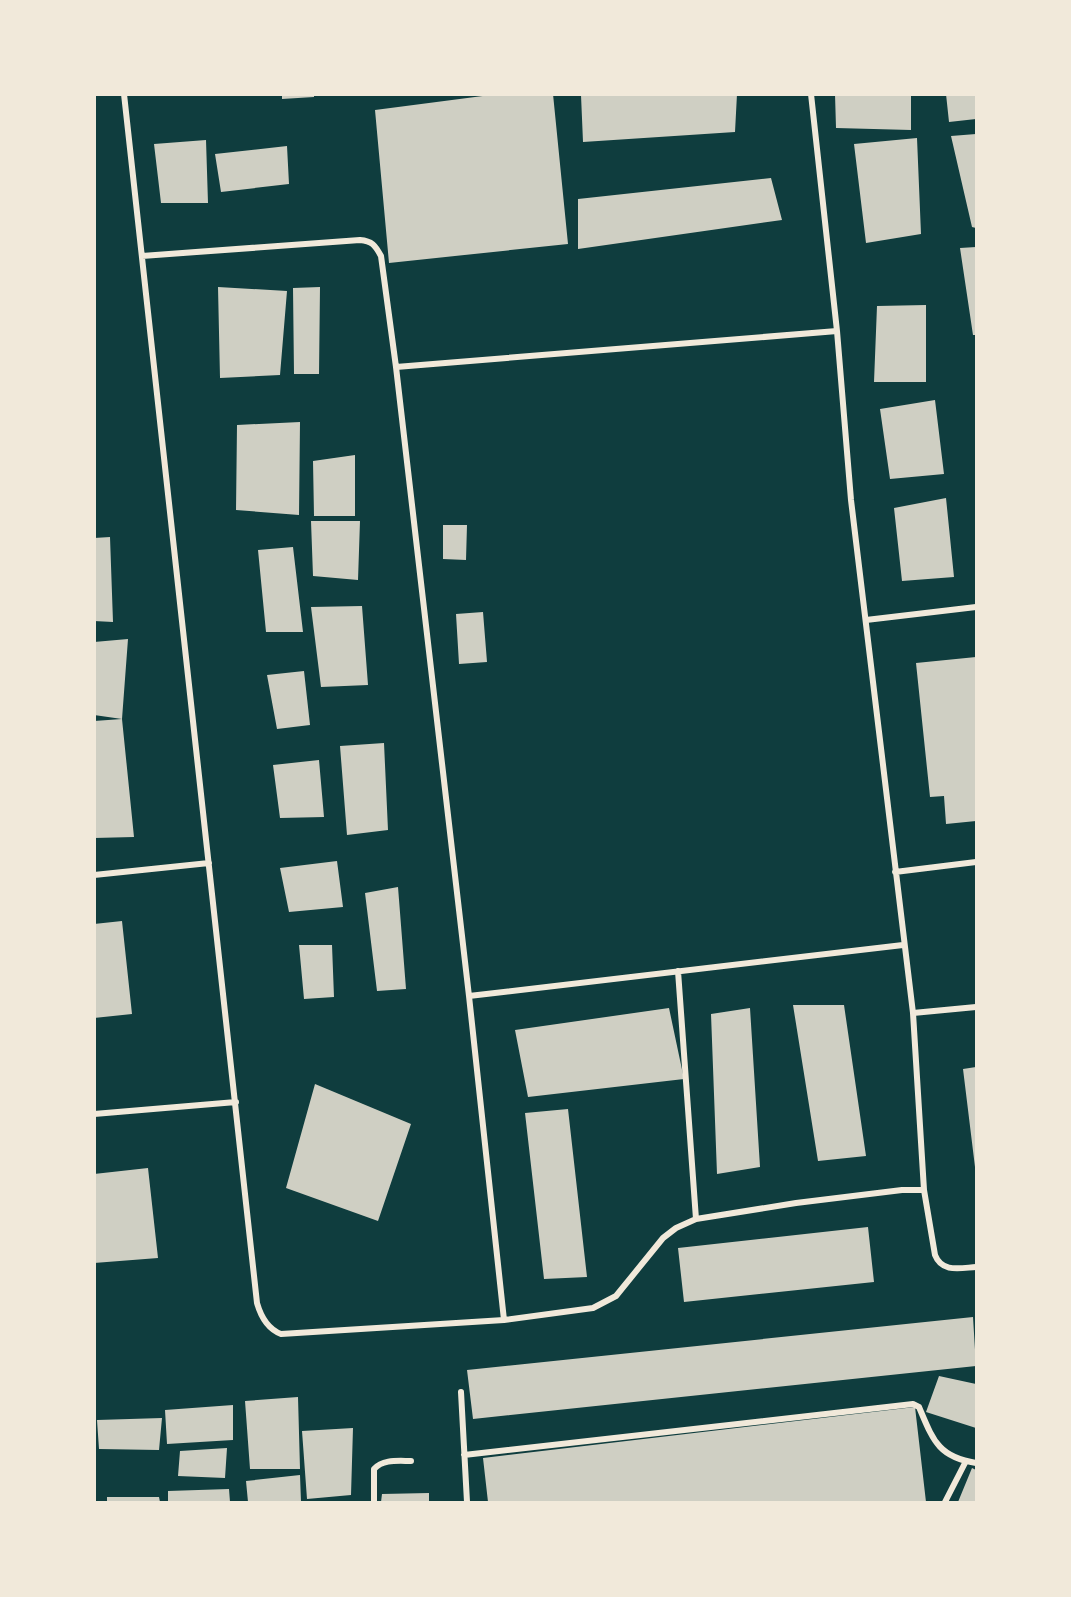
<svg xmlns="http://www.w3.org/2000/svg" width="1071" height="1597" viewBox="0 0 1071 1597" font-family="Signika,sans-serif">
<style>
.building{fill:#cfcfc3}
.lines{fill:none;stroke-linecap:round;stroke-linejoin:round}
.minor{stroke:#f1e9da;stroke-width:6}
</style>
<rect width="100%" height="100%" fill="#0f3d3e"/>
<path class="building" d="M282,94H314V97L282,99Z
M498,94H553L568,244L389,263L375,110Z
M737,94L735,132L583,142L581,95Z
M835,94H911V130L836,128Z
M946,94H976V119L949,122Z
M976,134V228L972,227L951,136Z
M917,138L921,234L866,243L854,144Z
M206,140L208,203H161L154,144Z
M287,146L289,184L221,192L215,154Z
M771,178L782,220L578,249V199Z
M976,247V335H973L960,248Z
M218,287L287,291L280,375L220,378Z
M320,287L319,374H294L293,288Z
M926,305V382H874L877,306Z
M935,400L944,474L890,479L880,409Z
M300,422L299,515L236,510L237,425Z
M355,455V516H314L313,461Z
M946,498L954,577L902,581L894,508Z
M311,521H360L358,580L313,576Z
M443,525H467L466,560L443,559Z
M110,537L113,622L94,621V538Z
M293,547L303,632H266L258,550Z
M362,606L368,685L321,687L311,607Z
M483,612L487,662L459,664L456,614Z
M128,639L122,719L134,837L94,838V721L122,719L94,715V642Z
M976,657V821L946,824L944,796L930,797L916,663Z
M304,671L310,725L277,729L267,675Z
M384,743L388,830L347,835L340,746Z
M319,760L324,817L280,818L273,765Z
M337,861L343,907L289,912L280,868Z
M398,887L406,989L377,991L365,893Z
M122,921L132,1014L94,1018V924Z
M299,945H332L334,997L304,999Z
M793,1005H844L866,1156L818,1161Z
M669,1008L684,1079L528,1097L515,1030Z
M750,1008L760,1167L717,1174L711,1014Z
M976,1067V1167H975L963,1069Z
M315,1084L411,1124L378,1221L286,1188Z
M568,1109L587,1277L544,1279L525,1113Z
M148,1168L158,1258L94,1263V1174Z
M868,1227L874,1282L684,1302L678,1248Z
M973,1317L976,1366L473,1419L467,1370Z
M939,1376L976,1384V1428L926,1412Z
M298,1397L300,1469H250L245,1401Z
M233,1405V1440L167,1444L165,1410Z
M915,1407L926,1502H488L483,1458Z
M162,1418L159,1450L99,1449L97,1420Z
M353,1428L351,1495L307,1499L302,1431Z
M227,1448L225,1478L178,1476L180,1451Z
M972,1468L976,1470V1502H958Z
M300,1475L301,1502H248L246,1481Z
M229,1489L230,1502H168V1491Z
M429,1493V1502H381L382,1494Z
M107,1497H159L160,1502H107Z"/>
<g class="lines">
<path class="minor" d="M124,94L257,1303C261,1317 268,1329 281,1334L504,1320L593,1308L616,1296L663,1238L676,1228L696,1219L796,1203L902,1190H924L935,1255C942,1273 960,1268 976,1267
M811,94L837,331L851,500L913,1013L924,1190
M142,256L360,240C372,241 375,245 381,256L396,367L469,996L504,1320
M396,367L837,331
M866,620L976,607
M895,872L976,862
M94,875L209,863
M678,971L696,1219
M469,996L903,945
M913,1013L976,1007
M94,1114L236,1102
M461,1392L467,1502
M464,1455L913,1404L919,1407C933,1440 938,1457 976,1463
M374,1502V1469C383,1459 398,1461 411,1461
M945,1502L966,1461"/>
</g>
<rect width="1071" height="1597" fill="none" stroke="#f1e9da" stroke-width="192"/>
</svg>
